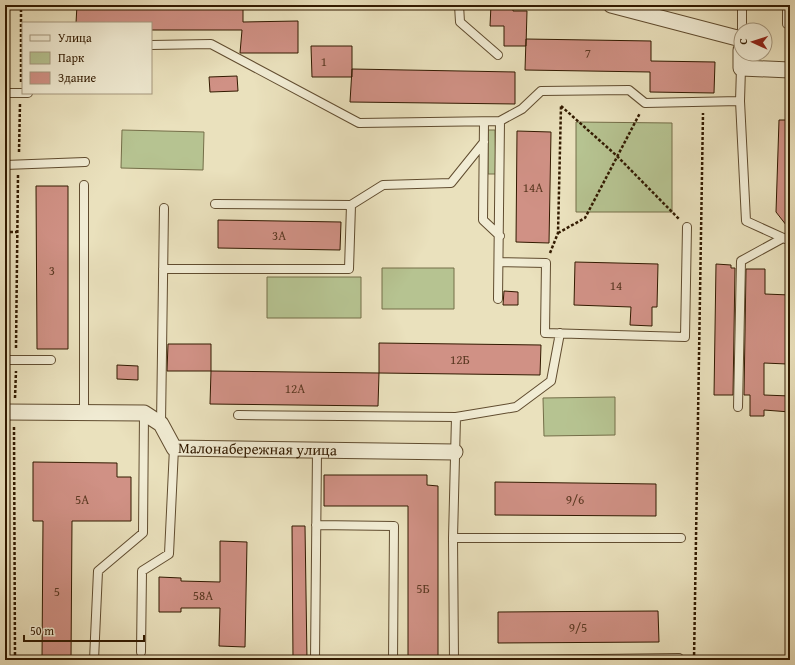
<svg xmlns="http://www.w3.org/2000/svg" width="795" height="665" viewBox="0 0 795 665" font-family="'Gentium Book Plus',serif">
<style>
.green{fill:#b6c391;stroke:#746e48}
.building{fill:#d09185;stroke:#321a00}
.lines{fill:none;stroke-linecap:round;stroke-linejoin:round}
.service-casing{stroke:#604c2f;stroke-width:10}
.minor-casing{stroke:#604c2f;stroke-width:17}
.path{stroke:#321a00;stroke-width:2.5;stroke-dasharray:3 2;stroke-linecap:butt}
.service{stroke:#f1ecd4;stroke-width:8}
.minor{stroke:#f1ecd4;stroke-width:15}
.labels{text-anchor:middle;stroke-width:4;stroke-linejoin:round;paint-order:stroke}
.number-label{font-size:13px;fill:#5a3821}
.street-label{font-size:15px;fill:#321a00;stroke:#f1ecd4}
</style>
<rect width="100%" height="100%" fill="#eae1bd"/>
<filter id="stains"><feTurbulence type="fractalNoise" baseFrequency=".005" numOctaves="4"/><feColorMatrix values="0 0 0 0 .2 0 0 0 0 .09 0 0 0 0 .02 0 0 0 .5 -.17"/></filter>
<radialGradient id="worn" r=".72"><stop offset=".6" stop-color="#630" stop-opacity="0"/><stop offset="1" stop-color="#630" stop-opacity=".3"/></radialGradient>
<path class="green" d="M576,122L672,123V212H576Z
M122,130L204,132L203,170L121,168Z
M488,130H495L496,174H488Z
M382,268H454V309H382Z
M267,277H361V318H267Z
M615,397V435L544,436L543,398Z"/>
<path class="building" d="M77,5H243V22L298,21V53H240L242,30H151V23H76Z
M491,5H513V11H527L526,46H504V26H490Z
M526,39L651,41V61L715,62L714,93L650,92V72L525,70Z
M311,46H352V77H312Z
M352,69L515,72V104L350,102Z
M237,76L238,91L210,92L209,77Z
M779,120H790V230L776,212Z
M517,131L551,132L549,243L516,242Z
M36,186H68V349H37Z
M218,220L341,222L340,250L218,248Z
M575,262L658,264L657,307H652V326L630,325L631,307L574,305Z
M716,264L731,265V268H735L733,395H714Z
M746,269H765V294L790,295L787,364L764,363V395L790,396V412L764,410V416H750V395H744Z
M504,291L518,292V305H503Z
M379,343L541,345L540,375L379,373Z
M168,344H211V371H167Z
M117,365L138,366V380L117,379Z
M211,371L379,373L378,406L210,404Z
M33,462L117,463V477H131V521H72L71,660H42L43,521H33Z
M324,475H427V485L438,486V660H408V506H324Z
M495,482L656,484V516L495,515Z
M292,526H305L307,660H293Z
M220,541L247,542L245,647L219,646L220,608H181V612H159V577L181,578V581L220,582Z
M658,611L659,642L498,643V612Z"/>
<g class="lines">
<defs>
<path id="service" d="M459,5L460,22L498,55
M787,24V5
M742,30V5
M151,45L211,44L359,123L500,121L522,109L541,91L629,90L645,103L740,101
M741,68L740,101L746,221L790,241
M5,93H28
M484,122L483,220L500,236
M5,165L85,162
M351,205L383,185L451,183L484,142
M499,262L546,263L545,333L685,337L687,227
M163,269H349L351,205L215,204
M498,299L500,121
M5,360H51
M738,407L741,261L783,238
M84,412V185
M238,415L456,417
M161,424L164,208
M316,525L394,526L393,660
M453,538H681
M141,652L142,571L169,554L174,448
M94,660L98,571L143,533L144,413
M315,660L317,451
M454,660L453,538L456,417L516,407L551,381L560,333
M512,660L679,658"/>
<g id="minor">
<path d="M611,5L741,39"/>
<path d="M741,50V68L790,70"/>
<path id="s1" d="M5,412L144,413L161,424L174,448L455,452"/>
</g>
</defs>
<use href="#service" class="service-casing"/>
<use href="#minor" class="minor-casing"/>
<path class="path" d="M21,82V5
M561,106L617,156L679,219
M19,152L20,103
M5,232H17
M558,233L585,218L640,113
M550,253L558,233L561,106
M16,348L18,175
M15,398L16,371
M14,427L15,660
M694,660L703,113"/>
<use href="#service" class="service"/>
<use href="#minor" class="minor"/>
</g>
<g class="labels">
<g class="number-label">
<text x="588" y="58">7</text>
<text x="324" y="66">1</text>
<text x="533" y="192">14А</text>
<text x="279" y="240">3А</text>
<text x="52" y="275">3</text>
<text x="616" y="290">14</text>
<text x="460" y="364">12Б</text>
<text x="295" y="393">12А</text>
<text x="82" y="504">5А</text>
<text x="575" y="504">9/6</text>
<text x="423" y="593">5Б</text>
<text x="57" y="596">5</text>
<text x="203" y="600">58А</text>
<text x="578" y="632">9/5</text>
</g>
<g class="street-label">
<text dy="5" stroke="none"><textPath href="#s1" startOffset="270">Малонабережная улица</textPath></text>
</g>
</g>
<rect width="795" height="665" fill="none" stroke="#eae1bd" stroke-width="20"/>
<rect x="6" y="6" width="783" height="653" fill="none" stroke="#321a00" stroke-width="2"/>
<rect x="10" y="10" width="775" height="645" fill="none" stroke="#321a00"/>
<rect x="22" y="22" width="130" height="72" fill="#f1ecd4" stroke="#a5987f"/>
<rect x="30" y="35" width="20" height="6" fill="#f1ecd4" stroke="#a5987f"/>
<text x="58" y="42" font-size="12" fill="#321a00">Улица</text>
<rect x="30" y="52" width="20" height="12" fill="#b6c391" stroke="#a5987f"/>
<text x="58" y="62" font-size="12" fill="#321a00">Парк</text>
<rect x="30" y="72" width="20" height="12" fill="#d09185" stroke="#a5987f"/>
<text x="58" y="82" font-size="12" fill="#321a00">Здание</text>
<g transform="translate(753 42) rotate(273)"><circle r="19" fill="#f1ecd4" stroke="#a5987f"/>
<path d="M0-3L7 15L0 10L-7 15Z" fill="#8f2418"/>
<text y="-6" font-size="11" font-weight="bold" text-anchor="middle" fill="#321a00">С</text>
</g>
<path d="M24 635v6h120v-6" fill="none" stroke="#321a00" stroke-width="2"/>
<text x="30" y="635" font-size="12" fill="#321a00" stroke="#f1ecd4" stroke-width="3" paint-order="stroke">50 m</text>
<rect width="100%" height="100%" filter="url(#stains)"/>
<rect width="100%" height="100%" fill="url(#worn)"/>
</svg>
